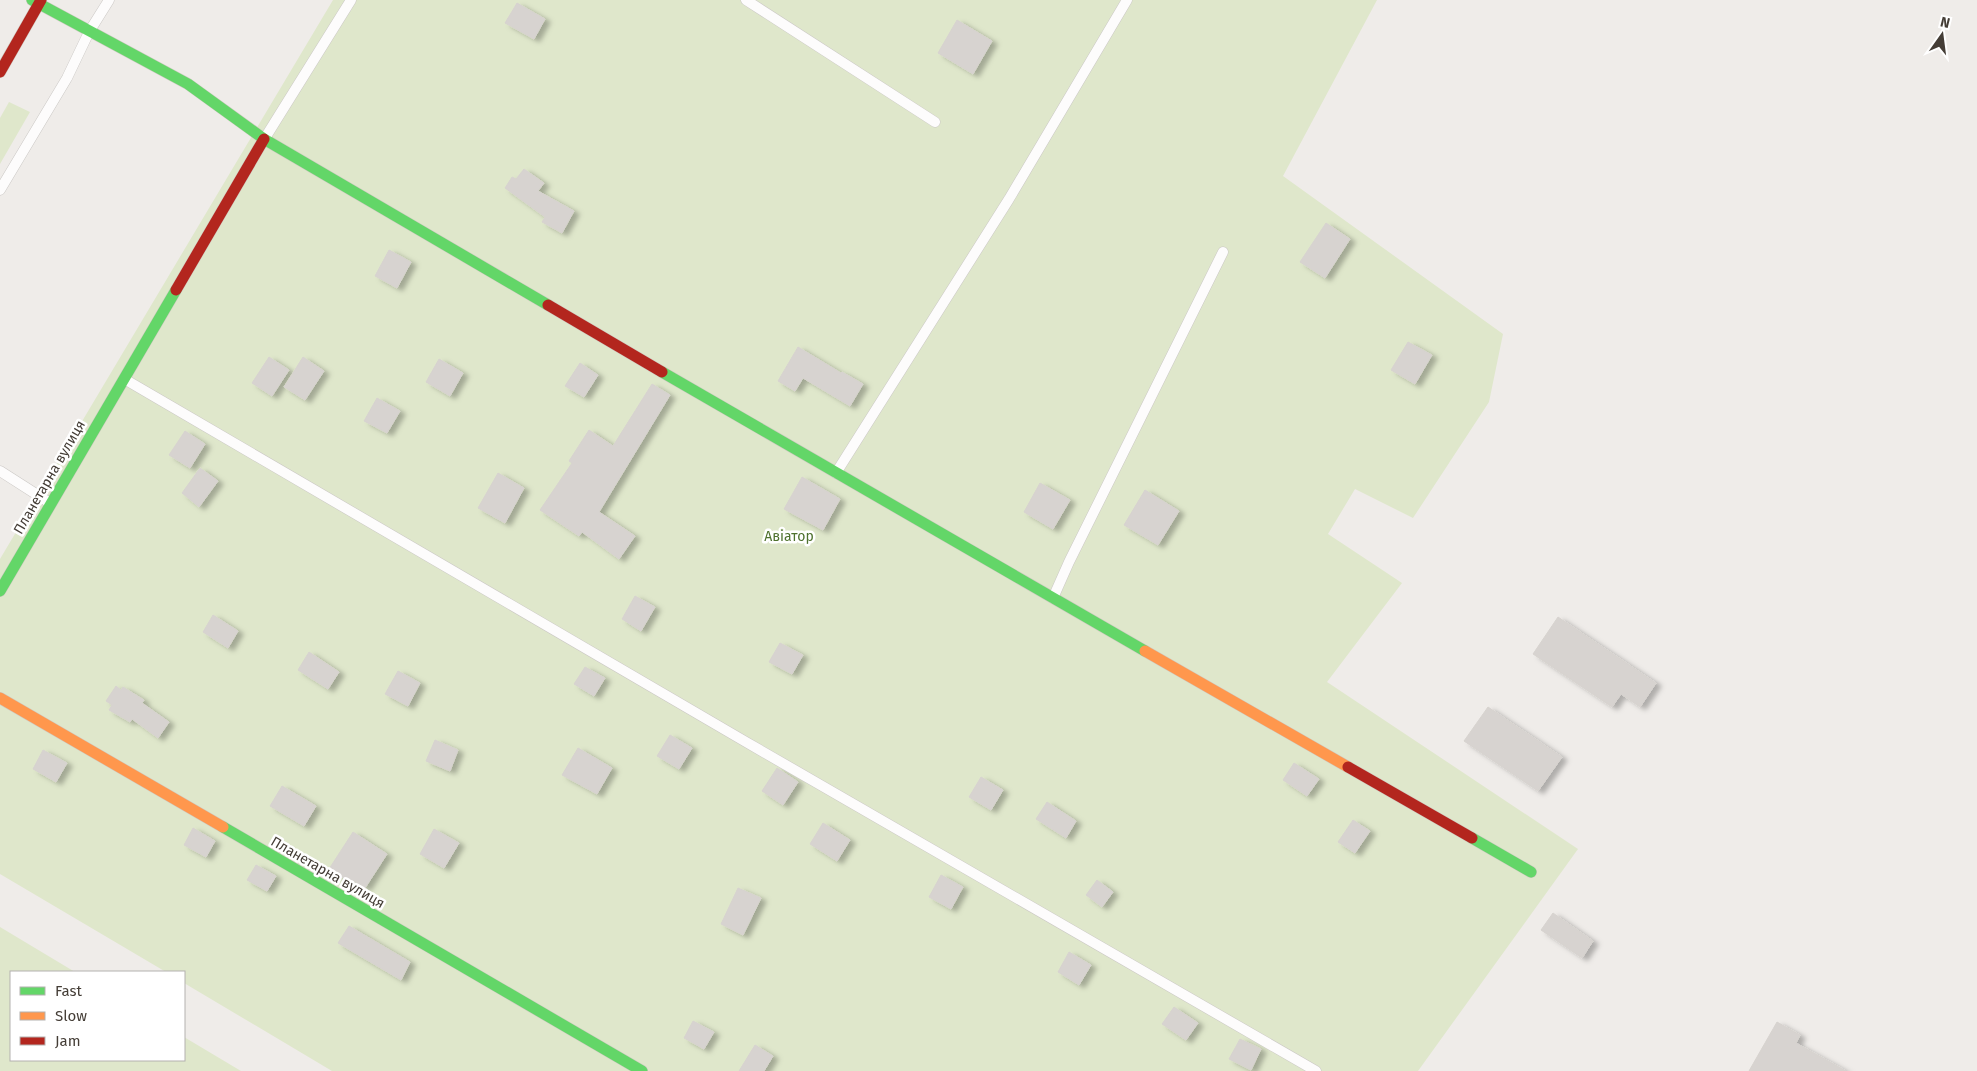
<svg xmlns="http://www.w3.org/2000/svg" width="1977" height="1071" viewBox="0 0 1977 1071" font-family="'Fira Sans',sans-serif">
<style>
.green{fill:#dfe7cb}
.building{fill:#d7d3d0;stroke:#d7d3cf;filter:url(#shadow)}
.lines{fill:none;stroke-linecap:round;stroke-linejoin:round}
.lane-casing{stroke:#cbc8c5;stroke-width:11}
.fast-casing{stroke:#cfc9c2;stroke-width:12}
.slow-casing{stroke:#cfc9c2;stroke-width:12}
.jam-casing{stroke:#cfc9c2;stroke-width:12}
.lane{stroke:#fdfcfc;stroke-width:10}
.fast{stroke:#63d668;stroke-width:11}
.slow{stroke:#ff974d;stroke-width:11}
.jam{stroke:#b3261e;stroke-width:11}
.labels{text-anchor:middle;stroke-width:5;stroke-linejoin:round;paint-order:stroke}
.street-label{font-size:14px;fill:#443d36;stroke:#fff}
.park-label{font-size:14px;fill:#4e712e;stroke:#fff}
</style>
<defs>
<filter id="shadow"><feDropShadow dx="5.5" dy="3" stdDeviation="2.5" flood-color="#0004"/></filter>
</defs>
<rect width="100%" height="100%" fill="#efece9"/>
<path class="green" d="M333,0H1377L1283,176L1503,334L1489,402L1413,518L1355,489L1328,534L1402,583L1327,682L1578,849L1418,1071H332L184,983V972H166L0,874V559Z
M9,102L30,112L0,164V118Z
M0,927L75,972H11V1060H184V1037L241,1071H0Z"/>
<path class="building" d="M517,3L545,19L534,39L505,23Z
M957,20L992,41L973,74L938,53Z
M524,169L544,183L538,191L574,211L562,233L542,222L545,217L505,188L512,177L516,179Z
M1326,223L1350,239L1325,278L1300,262Z
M389,250L411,262L397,288L375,276Z
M1408,342L1432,355L1415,384L1391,370Z
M798,347L841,373L842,372L863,384L850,406L803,378L795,391L778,381Z
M269,357L289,370L272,396L252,383Z
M303,357L324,371L305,400L284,387Z
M439,359L463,373L450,396L426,382Z
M580,363L598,375L584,397L565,386Z
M652,384L670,395L599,512L635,536L619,559L582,532L579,536L540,510L572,463L569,461L589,430L613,446Z
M377,398L400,411L387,433L364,421Z
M185,431L205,444L190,468L169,455Z
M200,468L218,481L199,507L182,493Z
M498,473L524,488L505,523L478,508Z
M802,477L840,499L823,530L784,509Z
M1040,483L1070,500L1053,529L1024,512Z
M1145,490L1179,511L1158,545L1124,525Z
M635,596L655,607L641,631L622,619Z
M213,615L238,631L228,648L203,632Z
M1558,617L1656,683L1640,707L1621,694L1612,707L1533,654Z
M780,643L803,655L792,674L769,662Z
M309,652L339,672L328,689L298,670Z
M585,667L605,678L594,696L574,684Z
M398,671L420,683L408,706L385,694Z
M116,686L121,690L123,687L144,700L142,703L169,722L158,738L132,719L130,722L109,710L112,705L106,701Z
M1488,707L1562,757L1538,791L1464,741Z
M670,735L692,748L679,769L657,756Z
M435,740L458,750L450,771L426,761Z
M578,748L612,768L597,794L562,775Z
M43,750L67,763L56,782L33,769Z
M1294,763L1319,779L1307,796L1283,780Z
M777,768L798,782L783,805L762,791Z
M981,777L1003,790L991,810L969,797Z
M282,786L316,806L304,826L270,806Z
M1047,802L1076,821L1066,838L1036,819Z
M1353,820L1370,831L1355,853L1338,842Z
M823,823L850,840L837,861L810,844Z
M193,828L215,841L206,857L184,845Z
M434,829L459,843L444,868L420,854Z
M353,832L387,854L365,888L354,881L353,884L329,869Z
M256,865L276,876L267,891L247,880Z
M941,875L963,887L951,909L929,897Z
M1097,880L1113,892L1102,907L1086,895Z
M738,888L761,898L743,935L721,924Z
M1553,913L1593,941L1582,958L1541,930Z
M349,926L410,962L401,980L338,943Z
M1069,952L1091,965L1079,985L1058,972Z
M1174,1007L1198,1023L1186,1040L1162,1024Z
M693,1021L714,1032L704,1049L684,1038Z
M1777,1022L1800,1035L1796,1043L1846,1071H1749Z
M1240,1039L1261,1049L1251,1070L1229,1059Z
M755,1045L773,1056L764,1071H739Z"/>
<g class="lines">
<defs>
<path id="lane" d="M746,0L935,122
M265,138L351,0
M0,190L67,78L89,32L109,0
M126,380L746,742L1316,1071
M0,471L50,503
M836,473L1009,199L1127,0
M1053,598L1069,562L1223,252"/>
<path id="fast" d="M32,0L188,84L264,139L548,305
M662,372L1145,651
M0,591L176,290
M223,827L642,1071
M1472,838L1531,872"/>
<path id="slow" d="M1145,651L1348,767
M0,698L223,827"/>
<path id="jam" d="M0,72L41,0
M176,290L264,139
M548,305L662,372
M1348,767L1472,838"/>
</defs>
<use href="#lane" class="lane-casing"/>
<use href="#fast" class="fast-casing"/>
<use href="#slow" class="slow-casing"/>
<use href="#jam" class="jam-casing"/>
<use href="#lane" class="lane"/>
<use href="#fast" class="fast"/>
<use href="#slow" class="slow"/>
<use href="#jam" class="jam"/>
</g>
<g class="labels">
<g class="street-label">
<text transform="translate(49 477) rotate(-60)" y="5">Планетарна вулиця</text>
<text transform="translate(328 872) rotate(30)" y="5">Планетарна вулиця</text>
</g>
<g class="park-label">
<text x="789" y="541">Авіатор</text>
</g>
</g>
<rect x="10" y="971" width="175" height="90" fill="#ffffff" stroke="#b4b1af"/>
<rect x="20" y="987" width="25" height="8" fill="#63d668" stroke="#b4b1af"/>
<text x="55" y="996" font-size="15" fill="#443d36">Fast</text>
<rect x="20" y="1012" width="25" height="8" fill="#ff974d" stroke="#b4b1af"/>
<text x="55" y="1021" font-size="15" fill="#443d36">Slow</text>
<rect x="20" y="1037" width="25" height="8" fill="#b3261e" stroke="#b4b1af"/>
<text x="55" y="1046" font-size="15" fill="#443d36">Jam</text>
<g transform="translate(1942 35) rotate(14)" stroke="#ffffff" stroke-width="4" paint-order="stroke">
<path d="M0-4L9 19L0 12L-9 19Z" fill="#443d36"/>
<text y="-8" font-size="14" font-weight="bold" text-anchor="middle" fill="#443d36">N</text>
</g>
</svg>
